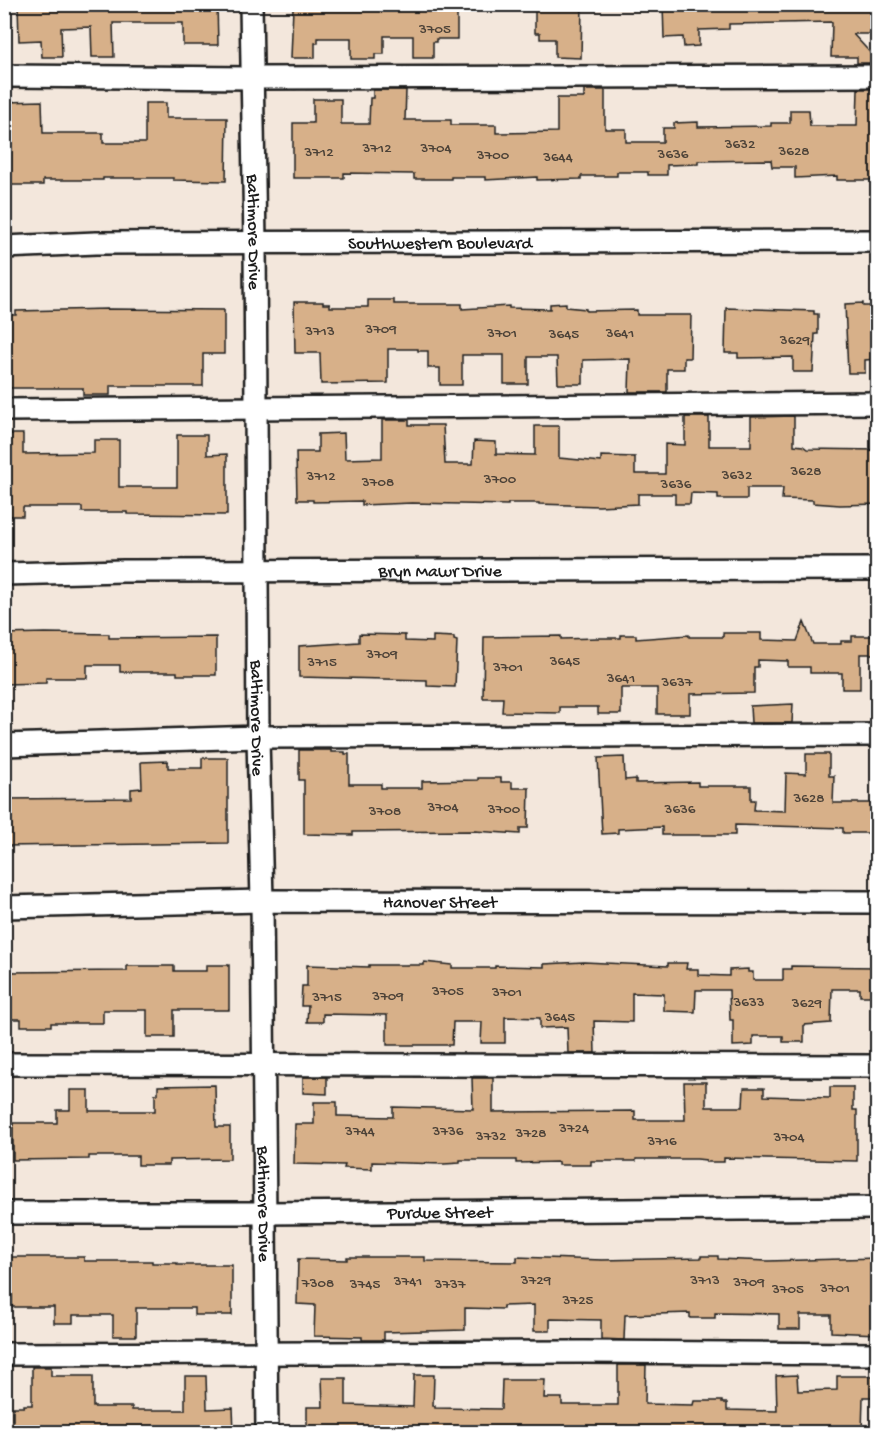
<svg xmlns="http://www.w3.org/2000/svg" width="882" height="1437" viewBox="0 0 882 1437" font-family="'Gochi Hand',sans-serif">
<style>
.building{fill:#d7b089;stroke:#1c1c1c;stroke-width:1.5}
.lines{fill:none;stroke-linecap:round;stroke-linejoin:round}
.minor-casing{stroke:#1c1c1c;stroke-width:26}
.minor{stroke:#fff;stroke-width:21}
.labels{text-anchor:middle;stroke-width:5;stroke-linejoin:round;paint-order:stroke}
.number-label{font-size:15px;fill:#4b4137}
.street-label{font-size:18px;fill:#1c1c1c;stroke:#fff}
</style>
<rect width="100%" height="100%" fill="#f3e7dc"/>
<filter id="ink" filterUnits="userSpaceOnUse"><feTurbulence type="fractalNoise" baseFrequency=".0167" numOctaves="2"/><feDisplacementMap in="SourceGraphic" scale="12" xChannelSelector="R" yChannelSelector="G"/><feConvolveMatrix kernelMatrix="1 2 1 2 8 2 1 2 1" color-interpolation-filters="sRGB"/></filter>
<g filter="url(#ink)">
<path class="building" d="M18,4H217L218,45H183V23H113L114,57H92L91,27L61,28L62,57H42L41,40L19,41Z
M296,4H457V39H436V42H433V58H413V36H384V54H375V59H351V38H318V43H315V58H291L293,8H296Z
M535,4H582L581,58L555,57V39H540V33H535Z
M663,4H878V34H853L877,60V63H857V57H831L832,22L729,24V29L699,30V46L684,47L683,37L664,38Z
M858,89H878V180H837V176L795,178V167H772L771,160L698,161V164L667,165V175H648V172H617V176H581V179L537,180V177L485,180V177H451V179H414V174L344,173V178H293V123H313V99H341V124H369L370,98H373V90H406L405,120H451V125H496V133L557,132V98H584V90H605V129H626V142H663V128H674V123L698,122V127L771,126V123H790V110H809L810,126H857Z
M42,101L43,133H103V143H145V103H166V118H227L226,181L173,180V178H103V180H43V185H4L6,102Z
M368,300H394V304H462V309L509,306V308L550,309V304L566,303V307L586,309V311L637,310V315H691L690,358H684V369H667V392H629L630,359L583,360V384H558L557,357H528V384H504V355H462V385H440V368H428V351H418V349H388V383L321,384L320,353H295L294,302H323V304H330V307H368Z
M863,303V306H872V312H878L877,359L865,360V373H848L845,304Z
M726,308L814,311V314H818V334H815L813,372H793V357L738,358V353H725Z
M108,309L224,310V354H203V386H110V395H83V388H4V315H16V311Z
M794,416V445L803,446L807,449L878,450V504L840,505L813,503V500L782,499L783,488H747V499H718V494L691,493L690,504H675V494H638V504L599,506L539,504V503H508V505L412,503L362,505V501L313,502V500H297L296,452H318V434L344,433L345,459L382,458V420H409V425H443L445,464H473L474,441L496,442V454L535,455V426H559V458L601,462V456L635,457V474H665V444L685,445V417H709V446H751V417Z
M4,434H23V454L94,453V440H119V487H177V435H207V455L227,454V515L127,514V512H82V507H23V516H4Z
M804,622L813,644H841V641H852V636H878V654H860V689H842V673H810V667H788V661L758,660V667H754V693L690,694V714H657V688H621V714H598V707H560V713L502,712L503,698H483L484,637L561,636V639L598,638H621V635H636V639L689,635V637H723V633H761V640L797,641Z
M45,633L109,634V638L216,637V675H177V672H120V665H87V678H46V683L4,684V634Z
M359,634L405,635V641L433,642V636L454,637V640L457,641L455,687L427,686V680L299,677V646L359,642Z
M793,704L792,723H751L750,706Z
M299,750H331V752H345V754H349V784H381V788H422V781L478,780V778H501V782H512V788H529L528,828H520V834L474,831L353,832V835L304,834V780H299Z
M806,754H829V776H834L833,803H871V817H878V833H843V828L735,825V835H662V827L618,829V833L602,834L598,758L624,757L625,780L636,779V783L698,782V786H751V800H755L754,810L785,811L786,773L806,774Z
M202,758H228V843L4,846V799L131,798V789L142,788L141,762L168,761V768H202Z
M424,962L452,965V968H495V966L544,967V964L584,962L668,966V963H687L686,969H698V975L729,976V970L748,969V972H753V980H783V969H791V966L878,967V996H860V989H832L831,1023L804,1025V1042H783V1036H753V1045L733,1046V1020H730L729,990H696L695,1012L664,1011V994L632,993V1022L594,1021L595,1053H568L567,1027L540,1028V1018L505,1017V1043H481L482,1022H453L452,1045H387V1015L323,1014V1022H307L308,1006H301L302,986H307V965L369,967V965H424Z
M206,965H229V1010H174V1037H147V1010H103V1023H51V1026H21V1019H7L8,972L127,971V966H174V971H206Z
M303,1077H327V1094L303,1093Z
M472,1078H493V1112L635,1111V1120H685L684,1082H706V1107H743L744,1088H764V1096L830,1098V1087H853V1110H857V1161L724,1158V1162H706V1160L697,1159H636V1161H591V1165H558V1162L516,1163V1160H460V1163L444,1164L372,1162V1169L344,1168L345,1165L294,1164L295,1124H314V1102H337V1116H340L393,1117V1107L473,1109Z
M215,1085L216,1127H230V1159L169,1160V1165H138V1156H89V1159L13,1160V1123H57V1110H70V1090H89V1111H155V1094H158V1086Z
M701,1256H718V1259L768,1261L878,1258V1334L831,1332V1315H800V1329H779V1314L715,1313V1318H690V1313L625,1315L624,1340L601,1339V1320L550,1319V1331H534V1305L503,1306V1309L465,1308V1330L384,1332V1340H362V1337L314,1336L315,1305L297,1304L298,1259L347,1260V1257H425V1261L517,1262V1257L602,1260L701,1258Z
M4,1257H84V1261H152V1263H177V1265H232V1315H194V1308H136V1336H113V1315H73V1323H54V1307H12V1274H4Z
M618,1365H646L645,1404L693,1405L694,1401H722V1403H727V1410L777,1411L776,1376L797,1375L798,1391L837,1390V1376H873V1397H863L862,1432H307V1407H323L322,1378H346V1405L413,1407L414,1375H434L433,1406H435V1408L501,1409L502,1380H545L544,1398H562V1405H618Z
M32,1367H51V1376H93V1407H132V1410H185V1376H206L207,1409L233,1408L234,1432H13V1407H24V1405H32Z"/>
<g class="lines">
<defs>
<g id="minor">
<path id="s1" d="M251,4L255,243L258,737L262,901L267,1432"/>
<path d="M4,76L253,78L878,76"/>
<path id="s2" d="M4,247L96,243L878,241"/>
<path d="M4,410L878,403"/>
<path id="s3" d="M4,574L123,571L878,569"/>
<path d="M4,745L258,737L878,735"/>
<path id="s4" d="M4,907L262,901L878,902"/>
<path d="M4,1064L878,1066"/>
<path id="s5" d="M4,1213H264L878,1208"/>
<path d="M4,1354L584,1352L878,1354"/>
</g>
</defs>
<use href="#minor" class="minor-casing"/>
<use href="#minor" class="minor"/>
</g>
</g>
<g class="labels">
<g class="number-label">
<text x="435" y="33">3705</text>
<text x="740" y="148">3632</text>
<text x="377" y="152">3712</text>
<text x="436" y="152">3704</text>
<text x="794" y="155">3628</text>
<text x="319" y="156">3712</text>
<text x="673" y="158">3636</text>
<text x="493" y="159">3700</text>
<text x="558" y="161">3644</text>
<text x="381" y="333">3709</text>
<text x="320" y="335">3713</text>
<text x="502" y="337">3701</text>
<text x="620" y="337">3641</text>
<text x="564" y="338">3645</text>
<text x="795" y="344">3629</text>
<text x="806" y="475">3628</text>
<text x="737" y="479">3632</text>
<text x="321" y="480">3712</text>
<text x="500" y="483">3700</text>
<text x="378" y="486">3708</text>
<text x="676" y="488">3636</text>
<text x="382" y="658">3709</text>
<text x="565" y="665">3645</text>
<text x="322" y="666">3715</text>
<text x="508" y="671">3701</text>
<text x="621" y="682">3641</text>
<text x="677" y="686">3637</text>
<text x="809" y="802">3628</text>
<text x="443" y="811">3704</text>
<text x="504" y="813">3700</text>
<text x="680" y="813">3636</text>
<text x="385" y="815">3708</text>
<text x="448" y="995">3705</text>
<text x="507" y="996">3701</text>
<text x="388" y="1000">3709</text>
<text x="327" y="1001">3715</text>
<text x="749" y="1006">3633</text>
<text x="807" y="1007">3629</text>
<text x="560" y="1021">3645</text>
<text x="574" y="1132">3724</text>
<text x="360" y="1135">3744</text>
<text x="448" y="1135">3736</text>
<text x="531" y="1137">3728</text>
<text x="491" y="1140">3732</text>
<text x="789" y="1141">3704</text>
<text x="662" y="1145">3716</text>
<text x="536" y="1284">3729</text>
<text x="705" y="1284">3713</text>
<text x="408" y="1285">3741</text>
<text x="749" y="1286">3709</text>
<text x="318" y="1287">7308</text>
<text x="365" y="1288">3745</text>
<text x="450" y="1288">3737</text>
<text x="835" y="1292">3701</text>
<text x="788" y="1293">3705</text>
<text x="578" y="1304">3725</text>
</g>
<g class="street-label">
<text dy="6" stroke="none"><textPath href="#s1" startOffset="228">Baltimore Drive</textPath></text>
<text dy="6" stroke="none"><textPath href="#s2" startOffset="436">Southwestern Boulevard</textPath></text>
<text dy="6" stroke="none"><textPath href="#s3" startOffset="436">Bryn Mawr Drive</textPath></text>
<text dy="6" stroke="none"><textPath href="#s1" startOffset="714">Baltimore Drive</textPath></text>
<text dy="6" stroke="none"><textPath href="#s4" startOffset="436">Hanover Street</textPath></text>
<text dy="6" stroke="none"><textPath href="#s1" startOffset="1200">Baltimore Drive</textPath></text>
<text dy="6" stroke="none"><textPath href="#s5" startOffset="436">Purdue Street</textPath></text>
</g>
</g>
<rect width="882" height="1437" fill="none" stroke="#fff" stroke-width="24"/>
<rect x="12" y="12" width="858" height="1413" fill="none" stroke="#1c1c1c" stroke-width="2" filter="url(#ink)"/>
</svg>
